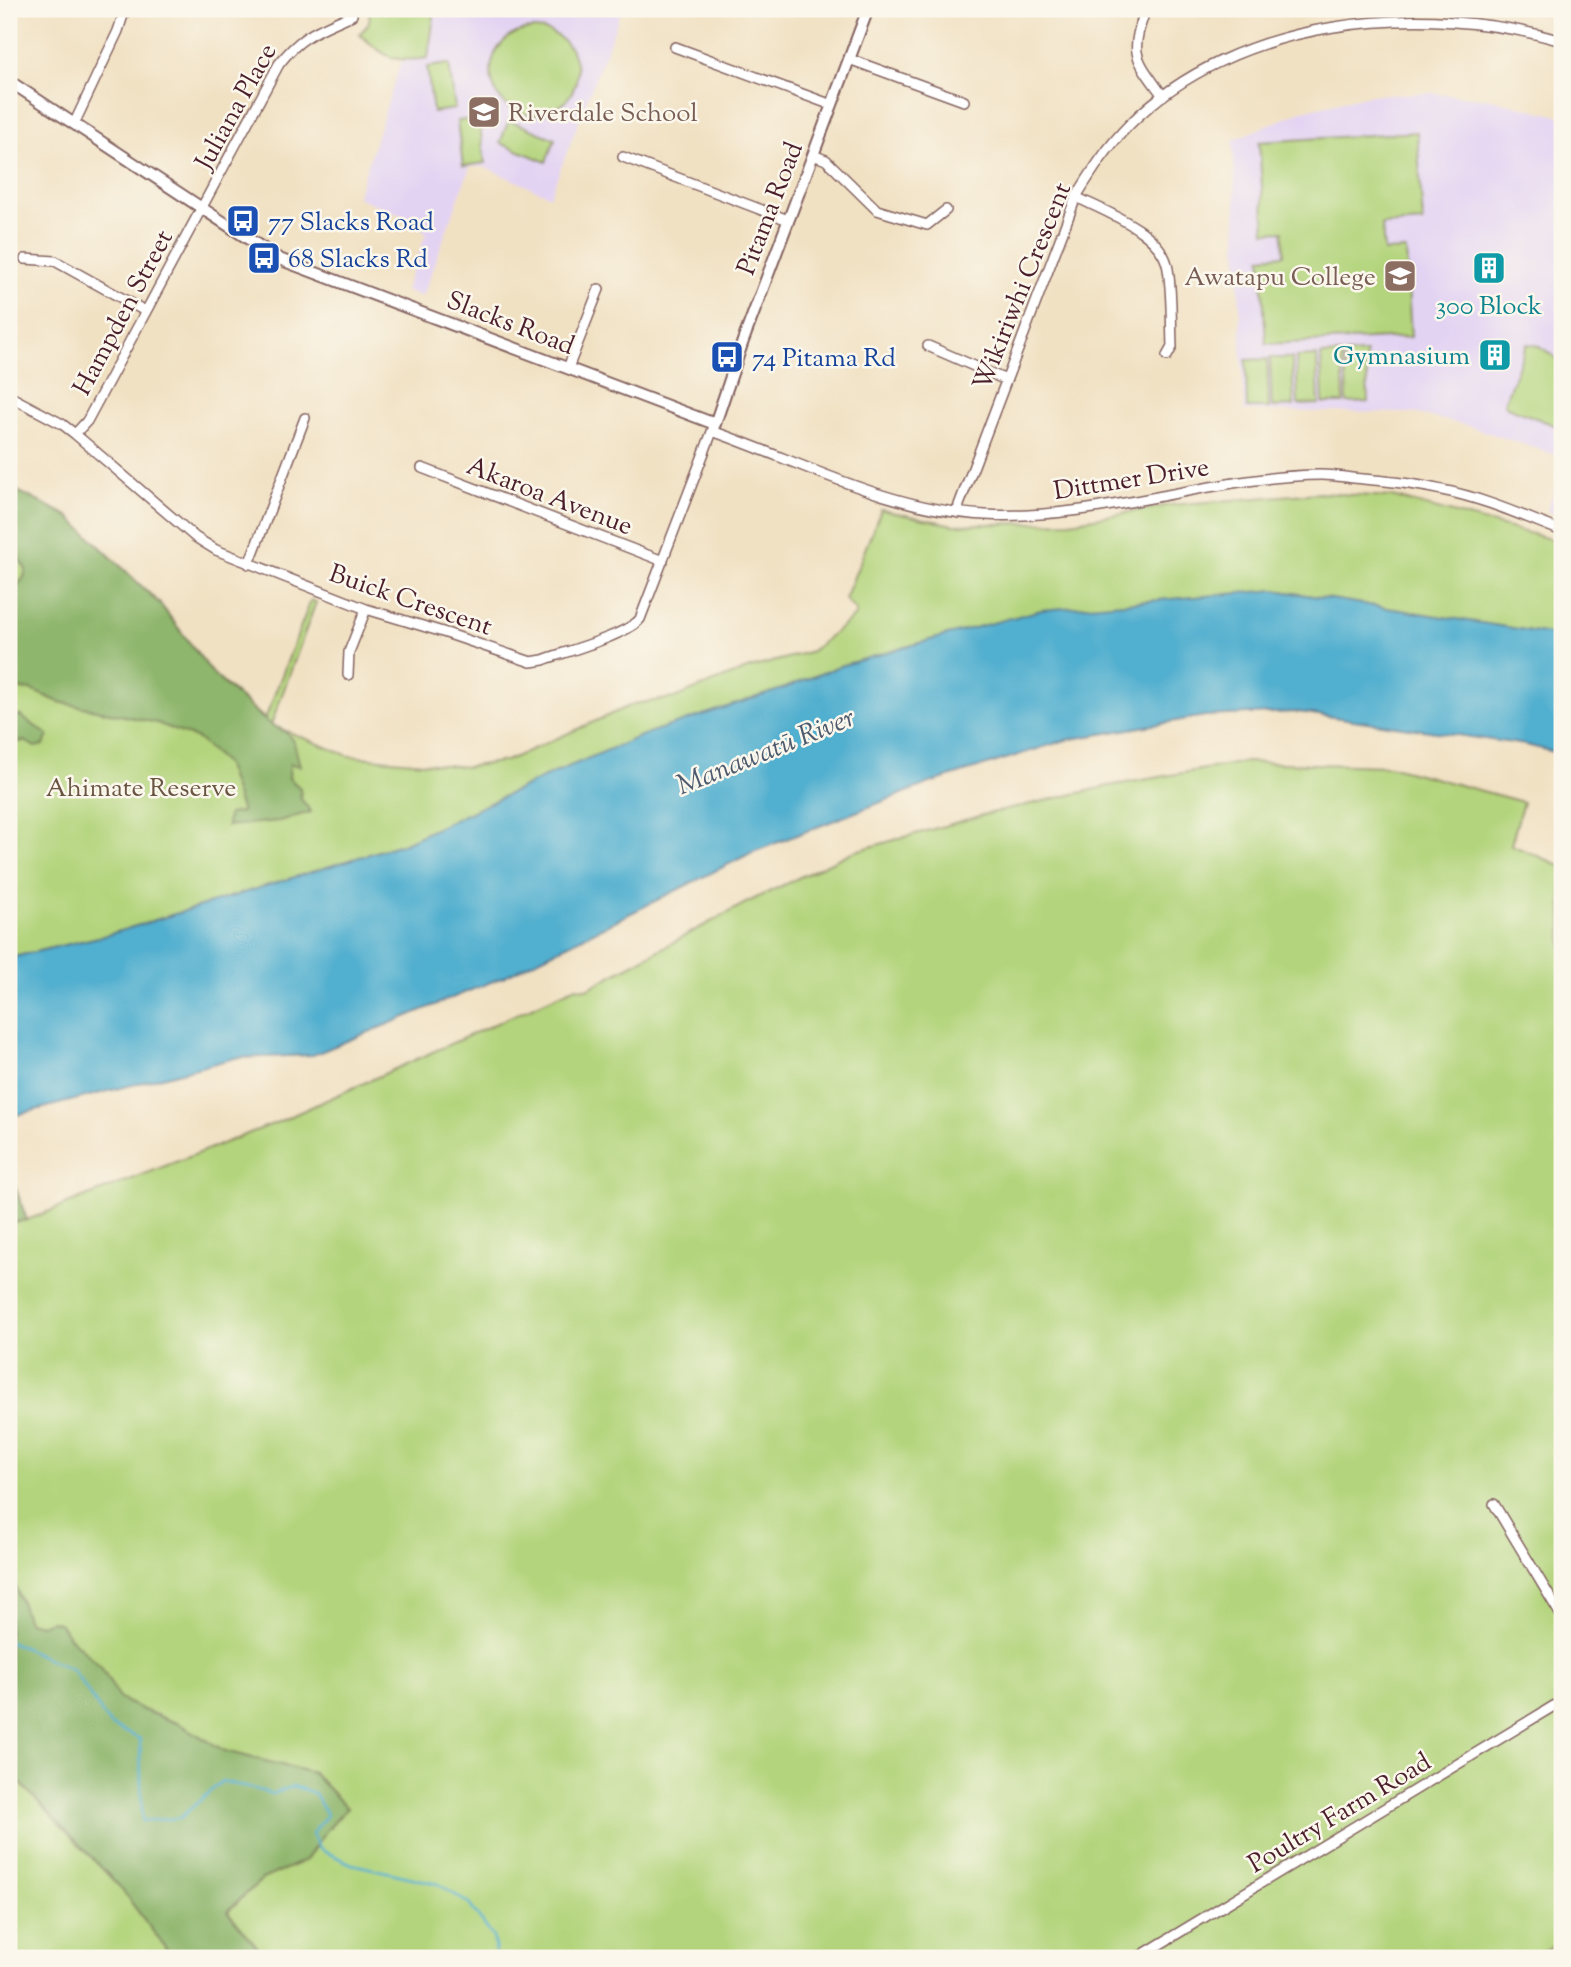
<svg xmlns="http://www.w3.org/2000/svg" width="1571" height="1967" viewBox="0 0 1571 1967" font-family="'Sorts Mill Goudy',serif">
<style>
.built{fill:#e3d3f3}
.green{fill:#b3d47c;stroke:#7e7a54;stroke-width:2}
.forest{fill:#8eb66c;stroke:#6c6a4c;stroke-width:2}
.water{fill:#51afcf;stroke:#4e677d;stroke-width:2}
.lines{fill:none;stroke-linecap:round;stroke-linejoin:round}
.stream{stroke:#51afcf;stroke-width:2.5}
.minor-casing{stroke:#846360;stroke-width:12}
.tertiary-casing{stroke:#846360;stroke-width:14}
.minor{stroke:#fff;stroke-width:9}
.tertiary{stroke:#fff;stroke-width:10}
.labels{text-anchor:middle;stroke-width:5;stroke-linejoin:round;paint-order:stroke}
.street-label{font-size:26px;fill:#4a1f2b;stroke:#fbf7ec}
.education-label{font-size:26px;fill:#785e54;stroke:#fbf7ec;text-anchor:start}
.transit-label{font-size:26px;fill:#164399;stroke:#fbf7ec;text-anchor:start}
.culture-label{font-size:26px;fill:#0d838f;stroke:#fbf7ec}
.park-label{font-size:26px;fill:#6a5543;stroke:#fbf7ec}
.water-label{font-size:28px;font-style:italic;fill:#4d596d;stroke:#fbf7ec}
</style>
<rect width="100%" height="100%" fill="#fbf7ec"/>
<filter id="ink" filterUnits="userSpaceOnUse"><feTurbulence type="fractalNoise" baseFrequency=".0143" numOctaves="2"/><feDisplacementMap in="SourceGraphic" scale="14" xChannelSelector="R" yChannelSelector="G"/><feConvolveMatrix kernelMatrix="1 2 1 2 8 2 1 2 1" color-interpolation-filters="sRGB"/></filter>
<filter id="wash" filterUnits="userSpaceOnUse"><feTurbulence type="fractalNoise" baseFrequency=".00686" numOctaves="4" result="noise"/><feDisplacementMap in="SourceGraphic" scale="28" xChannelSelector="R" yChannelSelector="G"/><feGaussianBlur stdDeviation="1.57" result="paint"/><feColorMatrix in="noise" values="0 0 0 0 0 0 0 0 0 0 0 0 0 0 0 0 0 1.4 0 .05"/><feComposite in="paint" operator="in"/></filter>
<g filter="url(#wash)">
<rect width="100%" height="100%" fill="#f1e1c3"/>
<path class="built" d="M435,9H622L550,196L484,167H470L422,297L405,290L426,234L416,221L357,197L401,62L428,58Z
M1431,93L1491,99L1562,117V457L1465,425L1414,413L1244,411L1233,140L1302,111L1370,95Z
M1562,469V517L1547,511Z"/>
<path class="green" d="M368,9H435L428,58C391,63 388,58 359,34C368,26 372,21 368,9Z
M491 72a43 43 0 1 1 86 0a43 43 0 1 1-86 0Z
M449,64L455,109L433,112L427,67Z
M479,118L485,163L463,166L457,121Z
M509,120L555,139L546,162L500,143Z
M1417,132L1423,222L1382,225L1384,251L1406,250L1411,337L1266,344L1261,257L1284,255L1283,231L1265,232L1259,142Z
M1527,344L1539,346L1562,362V428L1507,407L1504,403Z
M1366,353L1368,402L1347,403L1345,354Z
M1342,354L1344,403H1323L1321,355Z
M1317,356L1319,404L1298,405L1296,357Z
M1270,358H1292L1294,406L1272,407Z
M1267,359L1269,408H1247L1246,360Z
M9,487L68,516L160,604L214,675L265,719L311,600L316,602L271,725L349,756L466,767L506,761L634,704L674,698L747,669L812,651L855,616L856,611L845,599L881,510L954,525L1070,522L1171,505L1319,493L1392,497L1562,542V636L1275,590L944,636L840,666L785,688L648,734L549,775L405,843L107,935L9,958Z
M1245,762L1389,766L1523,802L1511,845L1562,866V1940L1541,1954L1543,1958H267L227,1912L262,1879L306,1860L325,1832L347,1808L313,1773L225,1751L179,1724L143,1710L120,1699L101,1667L69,1637L61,1624L52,1621L40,1625L28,1622L9,1568V1223L27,1220L278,1122L576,987L587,989L744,904L852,852L983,815L1109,786Z
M9,1771L119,1886L173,1958H9Z"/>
<path class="forest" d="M9,487L68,516L160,604L214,675L268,723L286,732L294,743L300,766L290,764L289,778L300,788L301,799L311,812L279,821L227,826L228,814L242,812L225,763L198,739L157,723L59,702L31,690L9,688V597L24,577L26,569L9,546Z
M19,715L48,735L44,745L35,747L25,741L9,743V718Z
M9,1170L27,1220L9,1223Z
M9,1568L28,1622L40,1625L52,1621L61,1624L69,1637L101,1667L120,1699L143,1710L179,1724L225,1751L313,1773L347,1808L325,1832L306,1860L262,1879L227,1911L267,1958H229L212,1955L208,1958H173L119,1886L9,1771Z"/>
<path class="water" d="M1275,590L1562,636V754L1526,745L1298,712L1205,716L1066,740L930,783L753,852L503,977L313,1055L235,1058L9,1117V958L107,935L405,843L549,775L648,733L785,688L840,666L944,636L1041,610Z"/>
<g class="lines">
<path class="stream" d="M9,1641L73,1670L110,1725L140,1739L142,1821L180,1818L222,1781L273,1794L293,1786L314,1793L327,1815L312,1834L319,1849L352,1864L439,1884L469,1904L493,1937L497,1958"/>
</g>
</g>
<g filter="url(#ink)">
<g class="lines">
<defs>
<path id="minor" d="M1146,9C1129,55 1135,57 1163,96
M675,47L832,105
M849,59L964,101
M74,124L118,31L125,9
M813,155L826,160L877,210L927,225L946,210
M623,157L788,220
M1076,197C1106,212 1163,232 1168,269C1172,294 1171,321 1172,347L1167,356
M25,259L55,261L145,311
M928,346L1006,380
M568,368L599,289
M9,396L62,424L75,434L195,537L216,550L366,609L446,633L531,662L543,660C565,652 627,635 640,619L715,424
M712,431C801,462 889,510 985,515C1098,521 1208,476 1321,475C1335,475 1349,478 1363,479C1390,481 1416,484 1442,490C1483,498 1523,516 1562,531
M75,434L87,421L279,64C302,34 319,30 352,15
M422,468L663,561
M958,513L959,505L1076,197C1092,171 1108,146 1129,125C1235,17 1424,0 1562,41
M249,564L305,418
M348,675L349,652L366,609
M1494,1504L1562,1617
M1137,1958L1562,1701"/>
<path id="tertiary" d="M9,81L279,259L715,424L743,341L868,9"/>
</defs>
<use href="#minor" class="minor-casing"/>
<use href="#tertiary" class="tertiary-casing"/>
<use href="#minor" class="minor"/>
<use href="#tertiary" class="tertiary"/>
</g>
</g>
<defs>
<symbol id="school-square" viewBox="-11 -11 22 22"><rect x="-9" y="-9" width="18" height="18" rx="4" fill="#8d6e63" stroke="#fbf7ec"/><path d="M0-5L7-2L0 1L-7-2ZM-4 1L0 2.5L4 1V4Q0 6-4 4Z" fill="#fff"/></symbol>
<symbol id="bus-square" viewBox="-11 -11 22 22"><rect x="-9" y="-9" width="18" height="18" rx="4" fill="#1a4fb4" stroke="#fbf7ec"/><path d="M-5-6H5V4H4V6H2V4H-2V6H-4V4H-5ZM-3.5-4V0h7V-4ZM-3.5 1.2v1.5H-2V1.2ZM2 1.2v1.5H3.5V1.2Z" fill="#fff"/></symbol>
<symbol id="building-square" viewBox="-11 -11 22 22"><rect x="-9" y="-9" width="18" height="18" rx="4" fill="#0f9aa8" stroke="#fbf7ec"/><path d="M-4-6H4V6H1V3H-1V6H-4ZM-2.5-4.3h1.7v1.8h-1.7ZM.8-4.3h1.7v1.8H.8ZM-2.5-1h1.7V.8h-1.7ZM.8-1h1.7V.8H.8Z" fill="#fff"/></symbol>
</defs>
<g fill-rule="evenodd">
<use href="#school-square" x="465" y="93" width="38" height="38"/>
<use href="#bus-square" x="224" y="202" width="38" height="38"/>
<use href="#bus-square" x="245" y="239" width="38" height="38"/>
<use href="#building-square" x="1470" y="249" width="38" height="38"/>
<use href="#school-square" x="1381" y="257" width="38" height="38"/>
<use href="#building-square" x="1476" y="336" width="38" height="38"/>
<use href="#bus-square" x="708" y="338" width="38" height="38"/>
</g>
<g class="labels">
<g class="street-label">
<text transform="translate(235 106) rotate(-61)" y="9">Juliana Place</text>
<text transform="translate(769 208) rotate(-69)" y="9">Pitama Road</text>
<text transform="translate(1021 286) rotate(-68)" y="9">Wikiriwhi Crescent</text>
<text transform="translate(122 312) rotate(-62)" y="9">Hampden Street</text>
<text transform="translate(511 322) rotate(21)" y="9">Slacks Road</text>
<text transform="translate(1131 478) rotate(-9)" y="9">Dittmer Drive</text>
<text transform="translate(550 495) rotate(21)" y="9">Akaroa Avenue</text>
<text transform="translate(411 599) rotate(19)" y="9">Buick Crescent</text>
<text transform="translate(1339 1812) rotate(-31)" y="9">Poultry Farm Road</text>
</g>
<g class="education-label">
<text x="508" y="121">Riverdale School</text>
<text x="1376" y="285" text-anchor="end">Awatapu College</text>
</g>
<g class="transit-label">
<text x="268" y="230">77 Slacks Road</text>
<text x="288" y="267">68 Slacks Rd</text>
<text x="752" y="366">74 Pitama Rd</text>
</g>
<g class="culture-label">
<text x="1489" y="314">300 Block</text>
<text x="1470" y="364" text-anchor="end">Gymnasium</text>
</g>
<g class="park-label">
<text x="141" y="796">Ahimate Reserve</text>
</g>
<g class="water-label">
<text transform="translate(765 750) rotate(-22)" y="10">Manawatū River</text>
</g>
</g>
<rect width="1571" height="1967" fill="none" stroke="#fbf7ec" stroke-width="35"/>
</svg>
